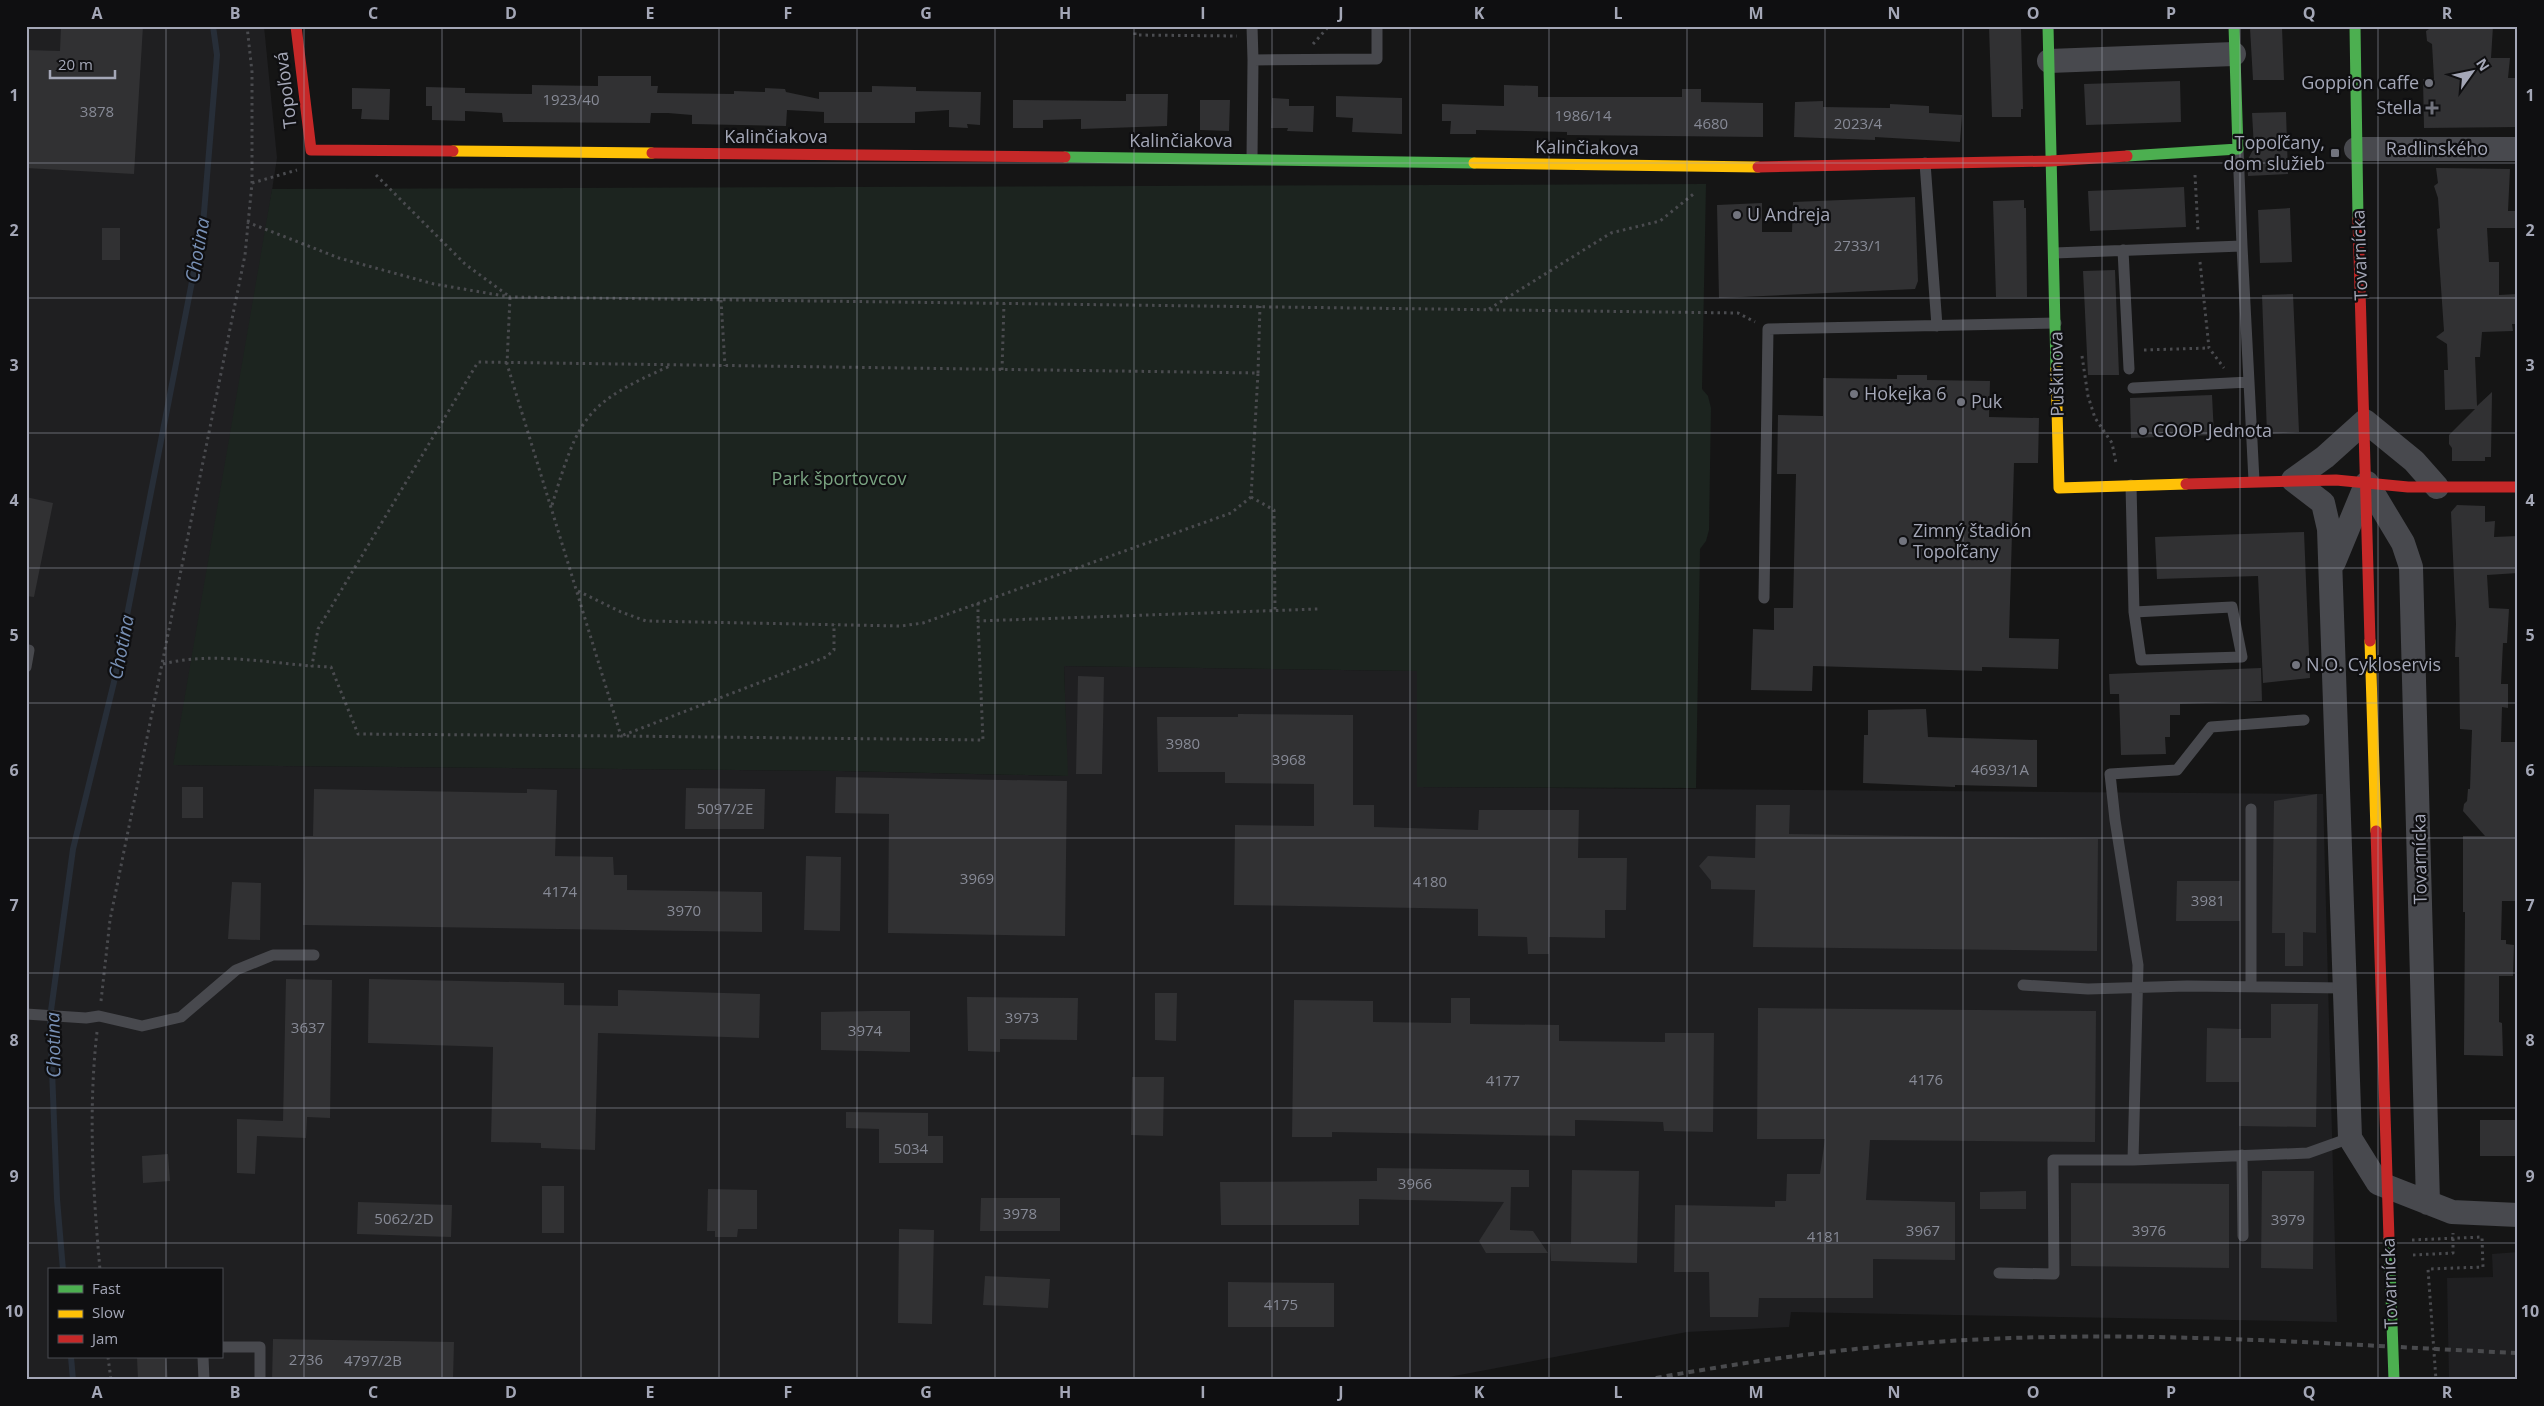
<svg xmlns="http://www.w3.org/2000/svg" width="2544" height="1406" viewBox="0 0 2544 1406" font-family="'Open Sans',sans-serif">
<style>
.built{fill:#1f1f21;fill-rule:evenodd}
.green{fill:#1c241f}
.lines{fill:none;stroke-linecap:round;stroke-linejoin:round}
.stream{stroke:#272e38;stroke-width:6}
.building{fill:#313133}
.path{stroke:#4a4b4f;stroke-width:3;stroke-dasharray:2.5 4;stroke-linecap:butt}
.lane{stroke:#48494e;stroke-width:11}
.street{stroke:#48494e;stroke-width:24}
.fast{stroke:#4caf50;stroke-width:11}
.slow{stroke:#ffc107;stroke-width:11}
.jam{stroke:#c62828;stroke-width:11}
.rail{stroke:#494a4d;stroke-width:4;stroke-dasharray:6 5;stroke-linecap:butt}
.path-bridge{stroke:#4a4b4f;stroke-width:3;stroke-dasharray:2.5 4;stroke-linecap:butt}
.fast-bridge{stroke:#4caf50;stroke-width:11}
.jam-bridge{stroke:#c62828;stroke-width:11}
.grid{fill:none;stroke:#a4a7b7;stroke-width:1;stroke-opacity:0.55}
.poi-dot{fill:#72747e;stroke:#0f0f11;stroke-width:2}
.labels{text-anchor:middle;stroke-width:4.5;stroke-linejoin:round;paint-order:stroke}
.number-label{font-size:15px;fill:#878a96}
.poi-label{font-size:18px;fill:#a4a7b7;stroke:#0f0f11;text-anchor:start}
.street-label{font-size:18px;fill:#a4a7b7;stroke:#0f0f11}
.park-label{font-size:18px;fill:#7aa482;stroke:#0f0f11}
.water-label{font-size:19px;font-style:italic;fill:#7890b5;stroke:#0f0f11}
.neatline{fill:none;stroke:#a4a7b7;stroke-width:2}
.grid-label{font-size:16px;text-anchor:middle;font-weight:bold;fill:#a4a7b7}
</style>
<rect width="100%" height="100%" fill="#151515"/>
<path class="built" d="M26,26H264L277,158L194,698L174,765L842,771L1067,776L1064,666L1417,671L1418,787L2323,794L2337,1322L1791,1312L1789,1327L1687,1332L1433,1380H26ZM49,1270H221V1357H49Z
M2518,1252V1378L2449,1379L2447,1278L2493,1277L2492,1254Z"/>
<path class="green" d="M1706,184L1702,389L1708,396L1711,408L1709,530L1706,541L1700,549L1696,788L1417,787V671L1064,666L1068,776L842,771L173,765L272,189Z"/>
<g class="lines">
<path class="stream" d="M63,1270L57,1199L50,1018L73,849L114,682L203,225L217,55L213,26
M71,1357L73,1380"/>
</g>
<path class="building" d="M61,26H143L134,174L26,168V50L60,51Z
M1989,26L2021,28L2023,109H2021V117H1992Z
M2434,26H2493L2491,58H2510L2508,78H2518V127L2424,128L2423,79H2434L2432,44L2427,41L2426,31Z
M2282,27L2284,80H2253L2250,28Z
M598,76H651V86H658L657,93L734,94V91L765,92V88L785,89L786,92L819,99V92H872V86L916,87V91L981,92L980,125L967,124L968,128L949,127V110L915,112V123H824V112L787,110L786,126L692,124V115L668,113H651L650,123L503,122L502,113L465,111V121L432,120V106H426V87L465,88V93L532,94V85L598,86Z
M2180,81L2181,122L2086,125L2084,84Z
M1504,85L1538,86V97H1682V89H1701V102L1763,103V137L1567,135V132L1476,130V134H1450L1451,121H1442V104L1504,106Z
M352,88L390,89L389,120L361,119L362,109H352Z
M1126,94H1168L1167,126L1081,129V119L1043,120V128H1013V100L1126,101Z
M1336,96L1402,98V134L1352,132L1353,118L1336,117Z
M1272,98L1289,99V106H1314L1313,132L1287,131L1288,128H1271Z
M1200,100H1230L1229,131L1200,130Z
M1823,101V107L1890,108V104L1929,106V113L1962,115L1960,142L1875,137V140L1794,137L1795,102Z
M2286,112L2288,174L2248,176L2247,161L2254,148L2252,113Z
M2436,168L2510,169L2508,211H2516V228H2487L2489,262H2499V295L2518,294V324H2512L2513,331L2482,332L2480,357H2475L2477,406L2492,392L2491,457H2485V461H2452V448L2449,444V435L2475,409L2445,410L2444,370H2448L2447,344L2436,337L2444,331L2438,244L2437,229L2440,228L2438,198L2434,186L2438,183Z
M2184,187L2186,227L2090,231L2088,191Z
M1915,197L1918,281L1915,289L1719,298L1717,205L1762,203V232H1792L1793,202Z
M2024,200V208H2026L2027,297H1996L1993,201Z
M2290,208L2292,262L2260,263L2258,210Z
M102,228H120V260H102Z
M2115,270L2119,375H2088L2083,271Z
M2293,294L2299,432L2267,434L2262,295Z
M1897,375H1927V380L1990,381L1989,417L2039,418L2038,463H2014L2009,638L2059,639L2058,669L1982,667V671L1813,666L1812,691L1751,690L1753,629L1774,630V608H1793L1796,474H1777L1778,415L1823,416V378L1897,379Z
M2212,395L2214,435L2131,438L2130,398Z
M26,497L53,503L34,597L26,596Z
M2457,505L2485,506V522L2495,521L2494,537L2518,536V573L2487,575L2489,608L2509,609L2507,643H2503L2501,684H2508V708L2502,707L2501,742H2518V901H2502L2501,940H2506V944L2514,945L2513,976H2499V1022L2502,1023L2503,1056L2464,1055L2465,912H2463V836H2485L2463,811L2464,804L2467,801L2468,789H2470L2472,730L2460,729L2459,657H2455L2456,624L2451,512Z
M2304,532L2310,678L2263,683L2258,576L2157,579L2155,537Z
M2261,668L2262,701L2180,704V715H2170V737H2165L2166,754L2121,755L2119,694H2110L2109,674Z
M1078,676L1104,677L1102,774H1076Z
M1926,709L1928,737L2037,740V787L1955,785V787L1863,783L1864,735H1868V710Z
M1238,714L1353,715V805H1374V827L1478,830L1479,810H1579L1578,858H1627L1626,910H1605V938L1549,937V954H1528L1527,937L1478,936V909L1234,905L1235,825L1314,826V784L1225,783V772H1158L1157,717H1238Z
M836,777L1067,781L1065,936L888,933L889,814L835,813Z
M182,787H203V818H182Z
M686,788L765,789L764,829H685Z
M314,789L527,793V789L557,790L555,856L613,857L614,875H627V890L762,892V932L303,925L305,836H313Z
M2317,794L2316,933L2303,932V966H2285V933H2272L2274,801Z
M1756,805H1790L1789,834L2098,839L2097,951L1753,947L1755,890L1711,889V881L1699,866L1708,856L1755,858Z
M806,856L841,857L840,931L804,930Z
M2177,881H2240V921H2176Z
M232,882L261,883L260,940L228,939Z
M286,979L332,980L330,1118L307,1117L306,1138L257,1136L255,1174L237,1173V1119L283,1121Z
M369,979L564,983V1005L618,1006V990L760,994L759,1038L598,1033L595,1150L541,1148V1143L491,1142L493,1047L368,1043Z
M1155,993H1177L1176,1041L1155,1040Z
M967,997L1078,998L1077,1040L1000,1039V1052L968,1051Z
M1451,998H1470V1024L1559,1025V1041L1665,1042V1033H1714L1713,1132L1664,1131L1663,1122L1575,1120V1136L1332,1132V1137H1292L1294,1000L1373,1001V1022L1451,1023Z
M2271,1004H2318L2316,1127L2239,1126V1082H2206L2207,1028L2241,1029V1038H2271Z
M1758,1008L2096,1011L2095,1142L1870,1140L1866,1200L1955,1202V1260L1873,1259V1298H1759L1758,1317H1710L1709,1272H1674L1675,1205L1775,1207V1201H1786L1787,1174H1820L1825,1139H1757Z
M871,1011H910V1052L821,1050V1012Z
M1132,1077H1164L1163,1136L1131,1135Z
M846,1112L928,1113V1136H943V1163H879V1129L846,1128Z
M2480,1120H2518V1156H2480Z
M168,1154L170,1181L143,1183L142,1156Z
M1377,1168L1529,1170V1187H1511L1510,1230L1533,1231L1548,1253H1486L1479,1241L1504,1202L1359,1199V1225H1221L1220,1182L1377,1181Z
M1572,1170L1639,1171L1637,1263L1551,1261L1550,1244H1571Z
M2262,1171H2314L2313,1269L2261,1268Z
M2071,1183L2229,1184V1268L2071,1266Z
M542,1186H564V1233H542Z
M708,1189L757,1190V1229H738L737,1237H715V1231H707Z
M2026,1191V1209H1980V1192Z
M981,1198H1060V1231H980Z
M358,1202L452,1205L451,1237L357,1234Z
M899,1229L934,1230L932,1324L898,1323Z
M985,1276L1050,1279L1048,1308L983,1305Z
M1228,1282L1334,1283V1327H1228Z
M273,1339L454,1342L453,1380H272Z
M137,1357H166L168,1380H138Z"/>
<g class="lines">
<path class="path" d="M1135,26V35L1237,36
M1313,44L1329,26
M376,175L465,264L510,297L507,364L621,736L983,740L978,621L1318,609
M2195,175L2198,231
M252,183L297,170
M247,222L339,258L434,284L510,297L1738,313L1755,322
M2200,262L2209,348L2224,368
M721,300L725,366
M1489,309L1611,233L1660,221L1696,192
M2144,350L2209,348
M2082,356L2088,396L2095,418L2112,443L2116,463
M1002,370L1004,303
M1258,373L1260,306
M1251,497L1274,510L1275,610
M552,505C579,417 584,404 670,366
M578,591L621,612L646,621L901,626L923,623L1231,513L1251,497L1258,373L478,362L318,629L312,666L331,667L358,734L621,736L826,657L834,650V624
M978,603V621
M163,664C211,652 263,662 312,666
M101,1001L110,920L245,255L252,183V72L247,26
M97,1032C88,1111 93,1191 100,1270
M2413,1255L2453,1253V1233
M108,1357L111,1380"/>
<path class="lane" d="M1252,26L1253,60
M1252,159L1253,60L1377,59V26
M1925,163L1937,326
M2123,250L2129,369
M2054,253L2242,246L2238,149
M2249,382L2254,481
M2133,388L2249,382L2242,246
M2131,485L2134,612L2141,660L2242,657L2232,607L2134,612
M1764,598L1768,329L2056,323
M26,650H29L26,667
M2251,809V987
M2023,985L2088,989L2187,986L2344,988
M26,1014L86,1018L99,1016L142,1026L181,1017L236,970L273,955H314
M2242,1155L2243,1236
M2133,1160L2308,1153L2350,1138
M1999,1273L2054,1274L2053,1160H2133L2138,965L2115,820L2110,774L2177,770L2211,727L2304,720
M221,1347H260V1380
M203,1357L204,1380"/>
<path class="street" d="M2049,61L2234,54
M2356,149H2518
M2367,483L2403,543L2411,567L2428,1203
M2437,487L2414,461L2365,421L2325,457L2293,480L2323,503L2329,529L2350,1138L2378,1183L2452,1212L2518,1215
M2334,562L2365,487"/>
<path class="fast" d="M2048,26L2056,369
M2355,26L2358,219
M2127,156L2238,149L2234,26
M1065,157L1474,163"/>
<path class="slow" d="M453,151L652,153
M1474,163L1758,167
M2056,369L2059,488L2186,484
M2370,641L2376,831"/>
<path class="jam" d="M296,26L311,150L453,151
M652,153L1065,157
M1758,167L2051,161L2127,156
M2358,219L2370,641
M2186,484L2336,480L2408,487H2518"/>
<path class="rail" d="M1645,1380C1779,1355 1915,1339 2052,1337C2207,1334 2362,1346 2518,1353"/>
<path class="path-bridge" d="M2412,1240L2482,1237L2483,1267L2428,1269L2436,1380"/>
<path class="fast-bridge" d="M2389,1239L2394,1380"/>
<path class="jam-bridge" d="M2376,831L2389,1239"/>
</g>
<path class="grid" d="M166,26V1270M304,26V1380M442,26V1380M581,26V1380M719,26V1380M857,26V1380M995,26V1380M1134,26V1380M1272,26V1380M1410,26V1380M1549,26V1380M1687,26V1380M1825,26V1380M1963,26V1380M2102,26V1380M2240,26V1380M2378,26V1380M26,163H2518M26,298H2518M26,433H2518M26,568H2518M26,703H2518M26,838H2518M26,973H2518M26,1108H2518M26,1243H2518M166,1357V1380"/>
<g class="poi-dot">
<circle cx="2429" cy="83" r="5"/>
<path d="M2429.5 100.5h5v5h5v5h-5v5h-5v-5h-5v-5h5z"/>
<rect x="2330" y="148" width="10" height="10" rx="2.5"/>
<circle cx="1737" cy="215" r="5"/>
<circle cx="1854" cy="394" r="5"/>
<circle cx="1961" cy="402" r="5"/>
<circle cx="2143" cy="431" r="5"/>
<circle cx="1903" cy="541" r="5"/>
<circle cx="2296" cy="665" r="5"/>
</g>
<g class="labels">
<g class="number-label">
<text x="571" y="105">1923/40</text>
<text x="97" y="117">3878</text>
<text x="1583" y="121">1986/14</text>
<text x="1711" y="129">4680</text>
<text x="1858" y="129">2023/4</text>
<text x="1858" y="251">2733/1</text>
<text x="1183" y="749">3980</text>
<text x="1289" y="765">3968</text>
<text x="2000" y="775">4693/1A</text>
<text x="725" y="814">5097/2E</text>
<text x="977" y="884">3969</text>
<text x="1430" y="887">4180</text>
<text x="560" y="897">4174</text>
<text x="2208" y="906">3981</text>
<text x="684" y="916">3970</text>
<text x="1022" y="1023">3973</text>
<text x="308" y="1033">3637</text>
<text x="865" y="1036">3974</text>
<text x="1926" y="1085">4176</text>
<text x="1503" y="1086">4177</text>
<text x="911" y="1154">5034</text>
<text x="1415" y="1189">3966</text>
<text x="1020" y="1219">3978</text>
<text x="404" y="1224">5062/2D</text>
<text x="2288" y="1225">3979</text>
<text x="1923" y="1236">3967</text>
<text x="2149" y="1236">3976</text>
<text x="1824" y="1242">4181</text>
<text x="1281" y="1310">4175</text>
<text x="306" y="1365">2736</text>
<text x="373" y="1366">4797/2B</text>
</g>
<g class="poi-label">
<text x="2419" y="89" text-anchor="end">Goppion caffe</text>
<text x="2422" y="114" text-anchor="end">Stella</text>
<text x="2325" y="149" text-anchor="end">Topoľčany,<tspan x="2325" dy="21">dom služieb</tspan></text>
<text x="1747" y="221">U Andreja</text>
<text x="1864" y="400">Hokejka 6</text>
<text x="1971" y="408">Puk</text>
<text x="2153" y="437">COOP Jednota</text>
<text x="1913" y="537">Zimný štadión<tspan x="1913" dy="21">Topoľčany</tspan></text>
<text x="2306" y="671">N.O. Cykloservis</text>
</g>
<g class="street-label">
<text transform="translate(286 90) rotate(-97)" y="6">Topoľová</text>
<text x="776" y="143">Kalinčiakova</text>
<text x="1181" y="147">Kalinčiakova</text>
<text transform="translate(1587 148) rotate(1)" y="6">Kalinčiakova</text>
<text x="2437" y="155">Radlinského</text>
<text transform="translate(2360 255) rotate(-92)" y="6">Tovarnícka</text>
<text transform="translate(2057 374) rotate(-91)" y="6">Puškinova</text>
<text transform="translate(2420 859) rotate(-91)" y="6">Tovarnícka</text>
<text transform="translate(2390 1283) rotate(-92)" y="6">Tovarnícka</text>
</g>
<g class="park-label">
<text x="839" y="485">Park športovcov</text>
</g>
<g class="water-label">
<text transform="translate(197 250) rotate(-80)" y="7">Chotina</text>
<text transform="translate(121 647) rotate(-79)" y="7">Chotina</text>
<text transform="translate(53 1045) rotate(-91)" y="7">Chotina</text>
</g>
</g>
<rect width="2544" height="1406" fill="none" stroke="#0f0f11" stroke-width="55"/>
<rect x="48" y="1268" width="175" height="90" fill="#0f0f11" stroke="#4b4c53"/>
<rect x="58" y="1285" width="25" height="8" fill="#4caf50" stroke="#4b4c53"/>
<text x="92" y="1294" font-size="15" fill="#a4a7b7">Fast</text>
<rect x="58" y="1310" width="25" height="8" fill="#ffc107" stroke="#4b4c53"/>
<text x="92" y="1318" font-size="15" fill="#a4a7b7">Slow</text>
<rect x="58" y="1335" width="25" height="8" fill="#c62828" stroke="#4b4c53"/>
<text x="92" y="1344" font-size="15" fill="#a4a7b7">Jam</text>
<g transform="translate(2472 72) rotate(57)" stroke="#0f0f11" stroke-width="4" paint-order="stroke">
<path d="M0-4L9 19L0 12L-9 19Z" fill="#a4a7b7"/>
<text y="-8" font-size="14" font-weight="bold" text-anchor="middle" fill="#a4a7b7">N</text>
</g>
<path d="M50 70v8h65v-8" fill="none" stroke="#a4a7b7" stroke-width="2.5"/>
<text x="58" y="70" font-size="15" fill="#a4a7b7" stroke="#0f0f11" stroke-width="4" paint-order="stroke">20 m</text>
<rect x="28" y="28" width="2488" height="1350" class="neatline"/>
<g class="grid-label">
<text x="97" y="19">A</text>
<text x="235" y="19">B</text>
<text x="373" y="19">C</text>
<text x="511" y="19">D</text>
<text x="650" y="19">E</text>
<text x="788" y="19">F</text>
<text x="926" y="19">G</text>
<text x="1065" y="19">H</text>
<text x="1203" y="19">I</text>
<text x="1341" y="19">J</text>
<text x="1479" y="19">K</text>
<text x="1618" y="19">L</text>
<text x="1756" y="19">M</text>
<text x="1894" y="19">N</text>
<text x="2033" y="19">O</text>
<text x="2171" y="19">P</text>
<text x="2309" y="19">Q</text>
<text x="2447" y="19">R</text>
<text x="14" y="101">1</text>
<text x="2530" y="101">1</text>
<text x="14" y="236">2</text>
<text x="2530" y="236">2</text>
<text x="14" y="371">3</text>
<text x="2530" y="371">3</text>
<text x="14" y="506">4</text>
<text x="2530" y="506">4</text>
<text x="14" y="641">5</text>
<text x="2530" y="641">5</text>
<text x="14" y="776">6</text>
<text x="2530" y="776">6</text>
<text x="14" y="911">7</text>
<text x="2530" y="911">7</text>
<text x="14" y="1046">8</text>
<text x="2530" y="1046">8</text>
<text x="14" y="1182">9</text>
<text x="2530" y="1182">9</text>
<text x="14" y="1317">10</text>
<text x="2530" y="1317">10</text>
<text x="97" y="1398">A</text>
<text x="235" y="1398">B</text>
<text x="373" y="1398">C</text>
<text x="511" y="1398">D</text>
<text x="650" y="1398">E</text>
<text x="788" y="1398">F</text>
<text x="926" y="1398">G</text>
<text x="1065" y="1398">H</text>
<text x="1203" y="1398">I</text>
<text x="1341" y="1398">J</text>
<text x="1479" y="1398">K</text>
<text x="1618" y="1398">L</text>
<text x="1756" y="1398">M</text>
<text x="1894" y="1398">N</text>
<text x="2033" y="1398">O</text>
<text x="2171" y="1398">P</text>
<text x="2309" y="1398">Q</text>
<text x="2447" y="1398">R</text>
</g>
</svg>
